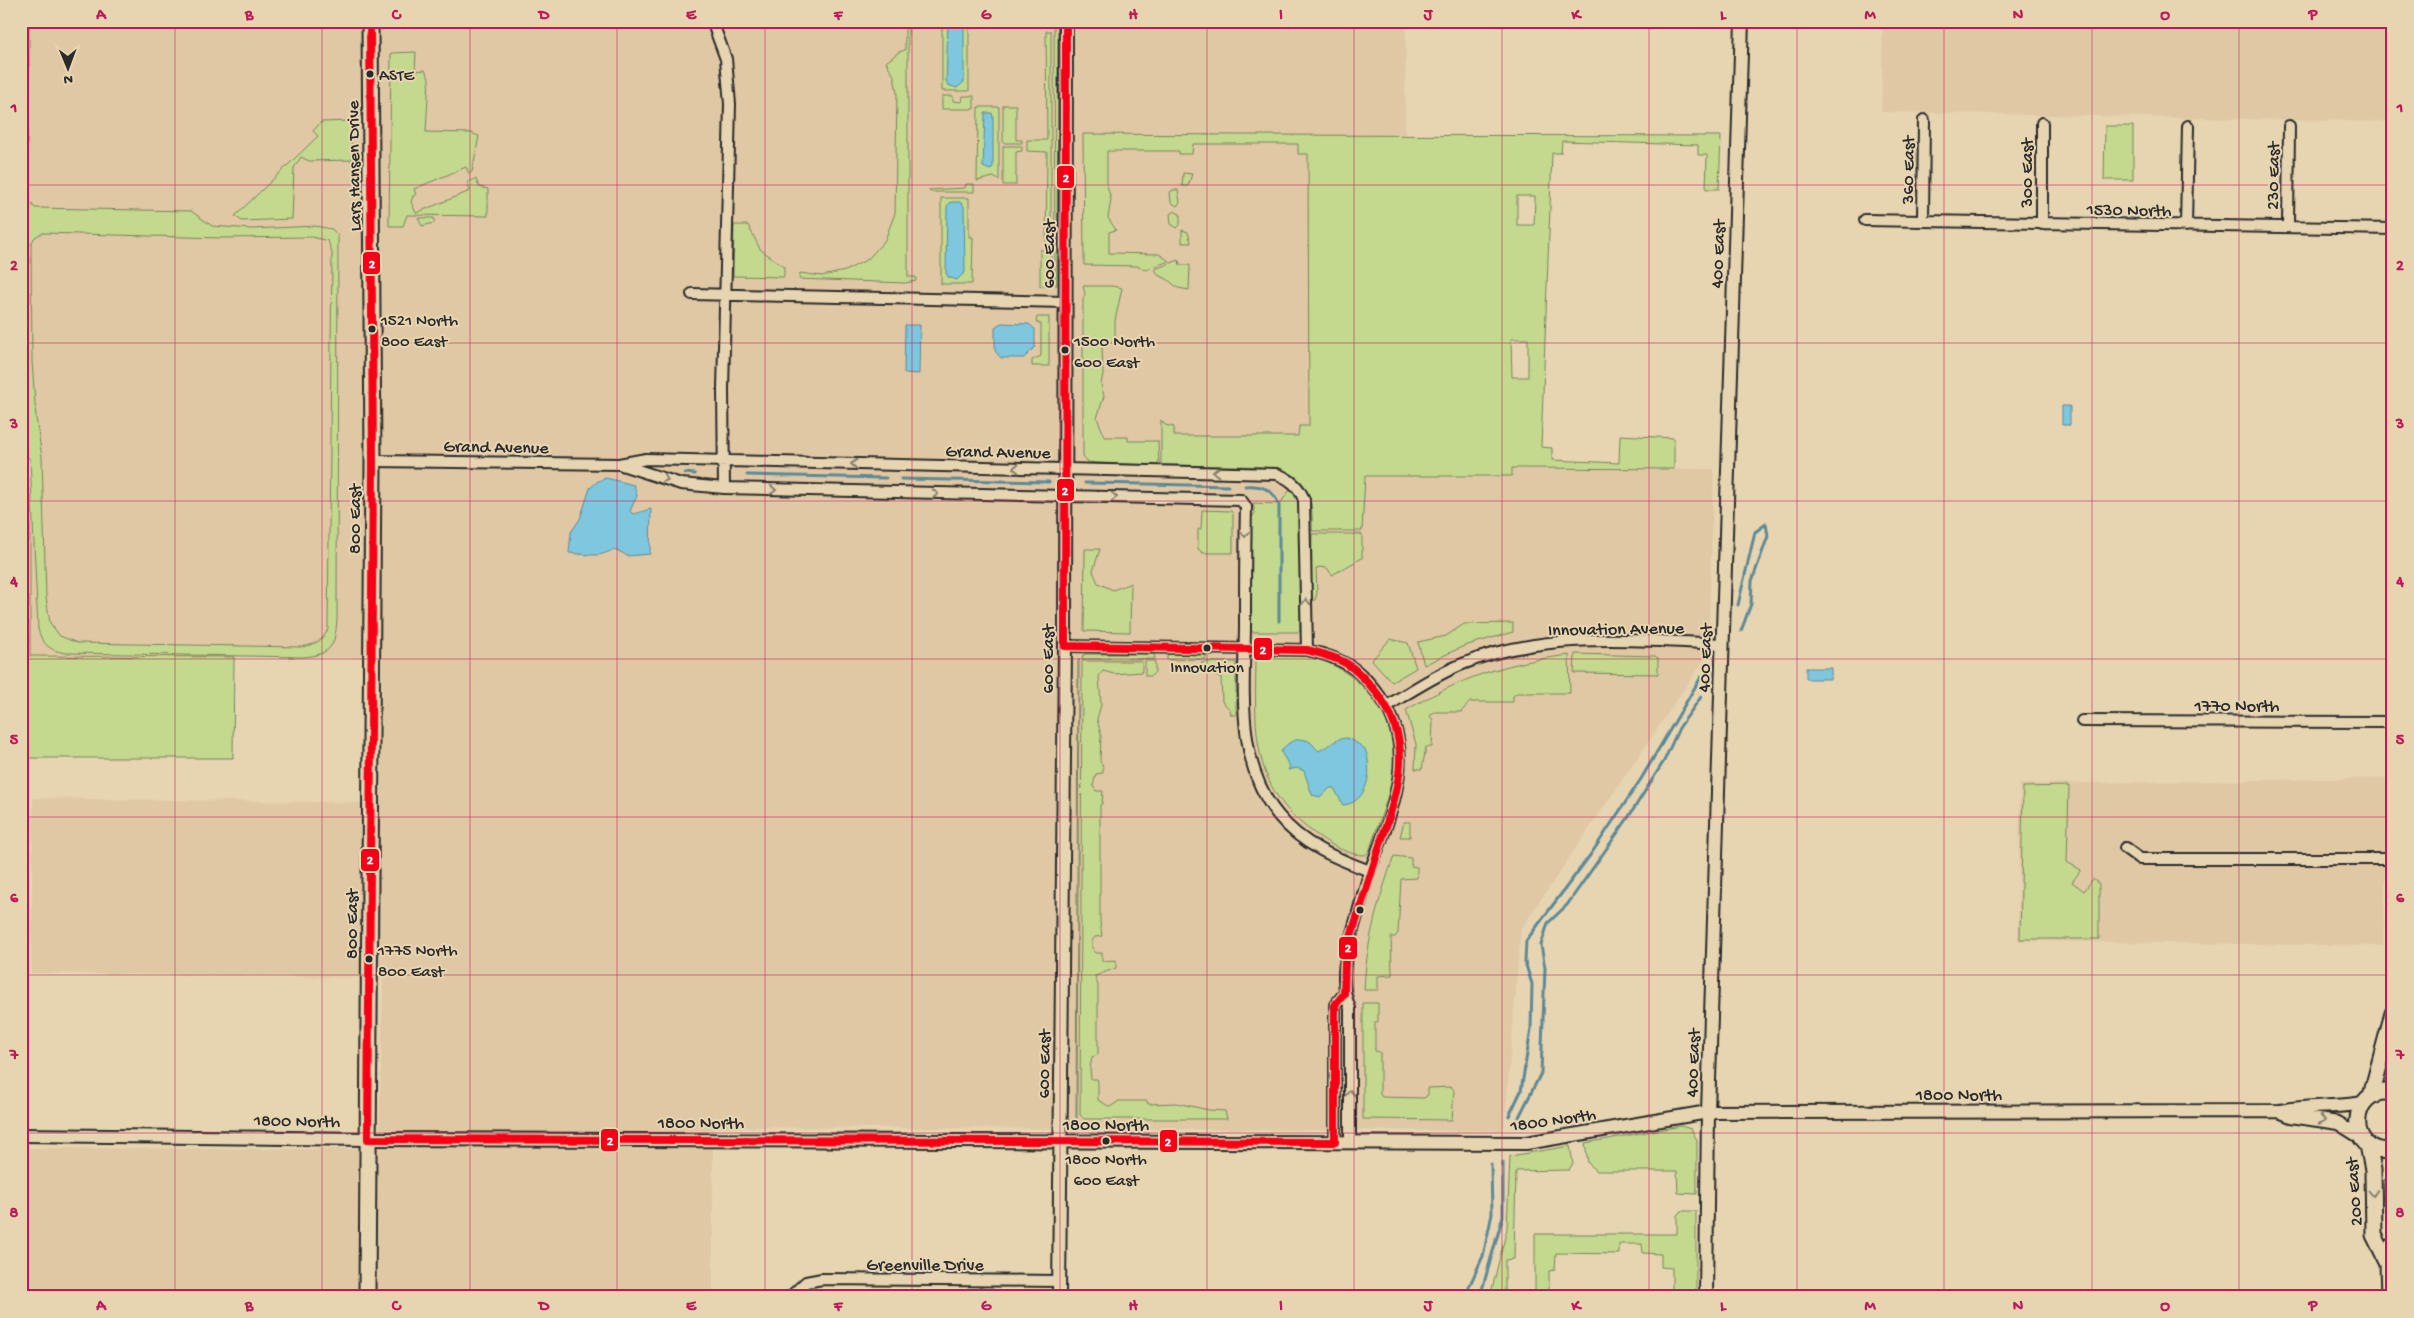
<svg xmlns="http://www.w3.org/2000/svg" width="2414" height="1318" viewBox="0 0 2414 1318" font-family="'Gochi Hand',sans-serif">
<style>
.built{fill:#e1c8a4}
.green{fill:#c3d98e;stroke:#77825c;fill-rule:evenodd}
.water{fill:#7ec7de;stroke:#5d8996}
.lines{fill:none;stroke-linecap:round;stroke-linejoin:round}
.stream{stroke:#5d8996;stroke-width:3}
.minor-casing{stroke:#2b2b2b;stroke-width:14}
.tertiary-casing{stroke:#2b2b2b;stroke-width:16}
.secondary-casing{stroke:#2b2b2b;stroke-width:19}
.minor{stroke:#e7d5b2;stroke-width:10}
.tertiary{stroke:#e7d5b2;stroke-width:12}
.secondary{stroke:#e7d5b2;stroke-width:15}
.bus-1-casing{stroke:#e7d5b2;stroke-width:11}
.bus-1{stroke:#f60017;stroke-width:8}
.oneway{stroke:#89806e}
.grid{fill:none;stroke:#c2185b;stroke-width:1;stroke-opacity:0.55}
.bus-dot{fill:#2b2b2b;stroke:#e7d5b2;stroke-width:2}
.labels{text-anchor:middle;stroke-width:4;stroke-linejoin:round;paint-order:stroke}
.bus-label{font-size:17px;fill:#2b2b2b;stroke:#e7d5b2;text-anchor:start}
.street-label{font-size:18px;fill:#2b2b2b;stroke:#e7d5b2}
.line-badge{stroke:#e7d5b2;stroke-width:2}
.badge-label{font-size:14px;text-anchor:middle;font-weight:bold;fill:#fff}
.neatline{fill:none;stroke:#c2185b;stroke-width:2}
.grid-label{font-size:16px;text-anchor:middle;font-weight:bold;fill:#c2185b}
</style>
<rect width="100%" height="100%" fill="#e7d5b2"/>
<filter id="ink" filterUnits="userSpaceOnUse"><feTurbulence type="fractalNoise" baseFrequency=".02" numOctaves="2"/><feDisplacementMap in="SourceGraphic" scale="10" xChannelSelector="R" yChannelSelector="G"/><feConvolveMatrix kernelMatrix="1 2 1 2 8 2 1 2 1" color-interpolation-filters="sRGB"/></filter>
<g filter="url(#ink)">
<path class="built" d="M21,21H1406L1405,135L1332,137L1328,468L1714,469L1708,654L1521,929L1504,1131L713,1127V1297H21V1148L379,1149L383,978L31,973L33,798L381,803L382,658L30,657V458L21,457Z
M1883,21H2393V122L1881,112Z
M2393,778V784L2389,785L2383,946L2018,941L2020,784Z"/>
<path class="green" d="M21,21H29V94L25,196L35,208L191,211L212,226L252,229L315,226L332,229L338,236L337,619C335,646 332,654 304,657L66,653C51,651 42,645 38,629L30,460L26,454H21ZM43,233L221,238L312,237L328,241L332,253L328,629C323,641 314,645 301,647L77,643L60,636L50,623L46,597L42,457L36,418L32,361L31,244L35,237Z
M905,21H908V277H916V281L905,283L799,279L800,273L822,276L845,271L868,259L885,240L895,213L897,93L894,76L886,62L899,52L905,50Z
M942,21H969V91H942Z
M1054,21H1057L1058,35L1057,285H1055Z
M1046,31H1051V286H1040V250H1046L1047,152L1027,151V140H1047Z
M416,52L415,71L425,70L429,78L426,132L471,133L479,136L472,172L469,174L466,167L414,189L416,195L413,196L411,202L416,213L470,191L467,182L476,179L479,187L488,189V216L407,215L403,226H389L391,53Z
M942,96H953V101L962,102L963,96H974V109H942Z
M1003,105H1016V140H1022V143H1003Z
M978,107H999V180L993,177L977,181Z
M351,121L352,160L309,161L301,157L294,168L292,219L242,221L235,216L318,136L313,131L321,122Z
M2105,126H2133V180H2104Z
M1083,134C1296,136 1508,135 1721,136L1719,189H1706L1707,155H1698V145L1562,141L1561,153H1552L1541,447L1552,448V460L1619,463L1620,435L1674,438V469L1512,468V476H1365L1362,531H1312C1315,469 1287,467 1234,466C1210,466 1186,465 1161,465V420L1165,425L1174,427V436H1298L1299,426H1309L1308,154H1298V144H1193L1192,154H1179V151H1107V185L1111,199L1108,218L1116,230L1109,232V253L1159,254L1169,261L1146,270L1137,266L1084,265ZM1517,196H1535L1534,225H1517ZM1511,339H1528V377H1512Z
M1003,146H1022V151L1016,152V185H1003Z
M1183,173L1192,174L1188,186H1182Z
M966,184H974V192H930L928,190L965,188Z
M1173,190H1178L1180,202L1177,206L1171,202L1170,192Z
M941,198H969V237H973L972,284H941Z
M1174,211L1180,214V225L1177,228L1171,224L1170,214Z
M418,218H434V223L422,226Z
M734,225H748L760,249L784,267V277L733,276Z
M1182,230L1188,232L1191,243H1182Z
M1179,260L1180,265H1190L1189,290L1178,288L1167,279L1158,275L1155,269Z
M1083,286H1112L1122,288L1115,321V342H1106L1102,346L1103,374L1101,384L1104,396L1097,418L1105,437H1128V441H1158L1159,465L1098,463L1088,462L1083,456V299L1085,294Z
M1037,317H1049V366H1032V360L1041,356V324L1036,322Z
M1291,488L1298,499L1301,510L1300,632H1250L1251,519L1255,513L1253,503L1280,504Z
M1202,510L1231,511L1233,514V553H1203L1198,549V529H1201Z
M21,523H30V656L234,657L233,758H21Z
M1312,534H1362V558L1332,575L1327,568L1319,567L1316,569L1317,593L1315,600L1311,602Z
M1085,549H1100L1093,571L1098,583L1113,590L1131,583L1130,632L1084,631Z
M1513,623V632L1464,646L1424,665L1418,642L1446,636L1464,624Z
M1390,639L1408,643L1416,668L1392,682L1372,660Z
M1086,654H1154L1155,659H1082L1083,655Z
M1167,654L1206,655V659L1167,660Z
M1575,654L1655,656L1658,658V674L1574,673Z
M1262,655C1280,655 1298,653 1315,658C1364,673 1400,720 1393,772C1389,799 1377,826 1369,852L1365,855C1351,856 1331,845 1320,837C1250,791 1255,734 1256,660Z
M1569,655L1570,693H1517L1513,696V702H1470L1461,712H1434L1430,716L1433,720L1432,747H1426L1422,769H1415L1416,744L1406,710C1463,677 1504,663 1569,655Z
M1079,659L1077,1119L1076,1120L1078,662Z
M1082,661H1142V672L1114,674L1103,671L1099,676L1101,705L1097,719L1101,735L1100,761L1103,767V773L1096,774L1093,786L1096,791H1103L1102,804L1100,805V923L1102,936L1095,937L1092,941V948L1096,953H1102V961L1116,960V968L1095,976L1098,986V1055L1092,1057L1090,1068L1091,1079H1097L1098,1082V1100L1110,1107L1119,1101H1147L1148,1104L1177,1103L1209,1110L1225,1111L1227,1119H1084L1080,1115Z
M1145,661H1155V672L1151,676H1145Z
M1202,662H1236V715H1231L1230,709L1222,702L1221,677L1214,676V673L1208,671L1207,667H1201Z
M2069,786L2067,862L2081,870L2072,882L2084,891L2093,879L2099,884V939H2020L2023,787Z
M1404,822H1410V837H1400Z
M1394,856L1411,858V866L1417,867V878L1401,879L1398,933L1395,937H1391L1392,975L1378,976V990H1364C1366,943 1378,901 1394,856Z
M1363,1003H1378V1022H1375V1051L1380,1052V1094L1382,1097L1424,1098L1428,1095V1088L1451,1087L1454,1090L1452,1120L1363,1119Z
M1681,1126L1691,1129L1697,1140V1194L1678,1193L1677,1171H1597L1588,1163L1585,1143Z
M1570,1146L1573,1163L1569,1170L1516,1171L1514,1259L1505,1260V1297H1490L1507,1229L1510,1156Z
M1681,1211H1696V1297H1662V1292H1672V1268L1661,1267V1254L1643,1253L1642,1244H1619V1254L1556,1253L1555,1270L1549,1271V1291H1555V1297H1535V1234H1677V1215Z"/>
<path class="water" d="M948,21L964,23V82L957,88L948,85L946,81Z
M985,113H992L993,116V167L990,170L983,167Z
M951,202H960L964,206L965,272L957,280L948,277L946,273L947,206Z
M1001,323L1029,324L1035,329V347L1024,358H1001L995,351V327Z
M905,325H920L919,374L904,373Z
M2062,406H2070V425H2062Z
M606,478L634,485L637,496L630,511L633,514L651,509L650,554L627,556C612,545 610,554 597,555C588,555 578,554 569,553L571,532L580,519L590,488L598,481Z
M1806,668H1831V679H1806Z
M1346,738L1354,741L1365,749C1373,768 1369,803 1343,805L1334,788H1330L1321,797L1312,795L1304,771L1297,768L1288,770L1290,767L1281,752C1285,743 1300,735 1310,742C1313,744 1315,748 1319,751L1339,739Z"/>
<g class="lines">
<path class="stream" d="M685,473L695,474
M747,475L886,478
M901,479L1049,482
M1085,483L1146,484
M1148,484L1228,486
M1245,486C1262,485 1273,489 1279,505V621
M1738,605L1755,532L1766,524
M1741,631L1751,604L1752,581L1768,536L1766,524
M1509,1116L1521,1091L1531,1029L1532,984L1525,962L1526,941L1591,854L1641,779L1701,677
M1519,1117L1541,1073L1545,968L1541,945L1548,923L1567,905L1628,818L1664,761L1679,728L1701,697
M1469,1297V1287L1483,1256L1492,1214L1491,1164
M1480,1297L1503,1216V1163"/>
<defs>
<path id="minor" d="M712,21L726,59L730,104L723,389L724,488
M1865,220L2393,229
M1923,221L1924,120
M2042,224V123
M2186,226L2188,126
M2288,227L2289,126
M692,294L1066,302
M373,461L619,464L646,459L1277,474C1290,479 1299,486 1304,500L1307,650
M622,465L681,484L724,488L1241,500L1246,507C1245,547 1245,588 1245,628C1244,690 1236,763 1278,815C1302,845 1335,858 1370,871
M1065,646L1307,650C1343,658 1360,668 1381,698C1419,751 1391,814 1371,868C1365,886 1360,905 1355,923C1346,951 1338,981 1350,1008V1142
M1387,706C1411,691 1434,676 1460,665C1541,631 1637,640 1722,644
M2082,721L2393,722
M2125,848L2140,859H2393
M1335,1142V1005L1344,994
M790,1297L806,1282L822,1279L1059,1281"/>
<path id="tertiary" d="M2281,1112L2291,1116L2338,1123L2362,1138
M21,1135L368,1139L1526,1143L1708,1112L2279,1111C2307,1105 2336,1108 2364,1103
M1059,1297L1065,646L1066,21
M1706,1297L1708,1112L1742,21"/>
<path id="secondary" d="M2393,1093C2349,1083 2343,1158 2393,1150
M2371,1096L2393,1013
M2368,1145L2373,1170L2374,1235L2388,1263
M2393,1184V1199
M367,1297L373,461L370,21
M2389,1297L2388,1263L2393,1246"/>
</defs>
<use href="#minor" class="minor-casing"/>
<use href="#tertiary" class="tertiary-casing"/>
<use href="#secondary" class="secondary-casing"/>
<use href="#minor" class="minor"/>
<use href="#tertiary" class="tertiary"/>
<use href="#secondary" class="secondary"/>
<defs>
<path id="bus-1" d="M1065,646L1307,650C1344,659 1352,663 1376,692C1418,744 1396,795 1378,851C1369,881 1359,912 1349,942L1345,962L1344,994L1335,1005V1142
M1065,646L1066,21
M368,1139L373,461L370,21
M368,1139L1335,1142"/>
</defs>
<use href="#bus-1" class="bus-1-casing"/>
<use href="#bus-1" class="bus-1"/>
</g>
<defs><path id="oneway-chevron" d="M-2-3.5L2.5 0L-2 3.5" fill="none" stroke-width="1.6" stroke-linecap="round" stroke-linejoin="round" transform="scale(1.25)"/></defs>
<g class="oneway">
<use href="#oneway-chevron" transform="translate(854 464) rotate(-178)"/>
<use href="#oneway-chevron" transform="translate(1016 468) rotate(-179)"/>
<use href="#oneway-chevron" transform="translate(1216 472) rotate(-179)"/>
<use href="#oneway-chevron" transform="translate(665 479) rotate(18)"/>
<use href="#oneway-chevron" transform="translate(773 490) rotate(2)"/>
<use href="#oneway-chevron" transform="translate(935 494) rotate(1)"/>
<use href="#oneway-chevron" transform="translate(1114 497) rotate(1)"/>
<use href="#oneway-chevron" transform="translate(1245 534) rotate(90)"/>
<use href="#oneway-chevron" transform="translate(1306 602) rotate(-91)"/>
<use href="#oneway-chevron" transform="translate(1350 1093) rotate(-90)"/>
<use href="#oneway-chevron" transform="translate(2322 1120) rotate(10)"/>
<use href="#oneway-chevron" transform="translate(2373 1193) rotate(88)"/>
</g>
</g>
<path class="grid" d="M175,21V1297M322,21V1297M470,21V1297M617,21V1297M765,21V1297M912,21V1297M1060,21V1297M1207,21V1297M1354,21V1297M1502,21V1297M1649,21V1297M1797,21V1297M1944,21V1297M2092,21V1297M2239,21V1297M21,185H2393M21,343H2393M21,501H2393M21,659H2393M21,817H2393M21,975H2393M21,1133H2393"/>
<g class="bus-dot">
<circle cx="370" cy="74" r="4.5"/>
<circle cx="372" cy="329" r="4.5"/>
<circle cx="1065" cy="350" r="4.5"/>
<circle cx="1207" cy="648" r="4.5"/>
<circle cx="1360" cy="910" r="4.5"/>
<circle cx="369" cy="959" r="4.5"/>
<circle cx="1106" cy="1141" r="4.5"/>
</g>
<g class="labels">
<g class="bus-label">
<text x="379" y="80">ASTE</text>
<text x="381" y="325">1521 North<tspan x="381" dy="21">800 East</tspan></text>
<text x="1074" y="346">1500 North<tspan x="1074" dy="21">600 East</tspan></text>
<text x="1207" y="672" text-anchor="middle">Innovation</text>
<text x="378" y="955">1775 North<tspan x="378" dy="21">800 East</tspan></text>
<text x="1106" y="1164" text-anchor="middle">1800 North<tspan x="1106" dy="21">600 East</tspan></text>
</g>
<g class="street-label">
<text transform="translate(353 166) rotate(-91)" y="6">Lars Hansen Drive</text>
<text transform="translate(1907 170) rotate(-89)" y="6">360 East</text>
<text transform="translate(2026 173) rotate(-90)" y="6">300 East</text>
<text transform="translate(2272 176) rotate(-89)" y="6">230 East</text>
<text transform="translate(2129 209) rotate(1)" y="6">1530 North</text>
<text transform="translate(1048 254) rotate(-90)" y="6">600 East</text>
<text transform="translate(1717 254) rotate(-88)" y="6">400 East</text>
<text transform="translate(496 446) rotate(1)" y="6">Grand Avenue</text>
<text transform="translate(998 451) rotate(1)" y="6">Grand Avenue</text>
<text transform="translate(354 519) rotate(-90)" y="6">800 East</text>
<text transform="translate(1616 628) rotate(-1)" y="6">Innovation Avenue</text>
<text transform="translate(1704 658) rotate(-88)" y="6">400 East</text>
<text transform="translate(1047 659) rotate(-90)" y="6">600 East</text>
<text x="2237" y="711">1770 North</text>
<text transform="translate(351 924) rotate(-90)" y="6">800 East</text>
<text transform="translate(1692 1063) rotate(-88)" y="6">400 East</text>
<text transform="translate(1043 1064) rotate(-89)" y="6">600 East</text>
<text x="1959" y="1100">1800 North</text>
<text transform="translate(1553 1119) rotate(-8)" y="6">1800 North</text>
<text transform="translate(297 1120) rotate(1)" y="6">1800 North</text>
<text x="701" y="1128">1800 North</text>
<text x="1106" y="1130">1800 North</text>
<text transform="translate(2353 1192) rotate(-94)" y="6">200 East</text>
<text x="925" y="1270">Greenville Drive</text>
</g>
</g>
<g class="line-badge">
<rect x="1056" y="165" width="19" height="24" rx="5" fill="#f60017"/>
<rect x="362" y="251" width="19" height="24" rx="5" fill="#f60017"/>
<rect x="1056" y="478" width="19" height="24" rx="5" fill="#f60017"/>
<rect x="1253" y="637" width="20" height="24" rx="5" fill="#f60017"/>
<rect x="360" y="848" width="20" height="24" rx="5" fill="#f60017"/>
<rect x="1338" y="936" width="20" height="24" rx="5" fill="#f60017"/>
<rect x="600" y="1128" width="19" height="24" rx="5" fill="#f60017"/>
<rect x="1159" y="1129" width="19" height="24" rx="5" fill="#f60017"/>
</g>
<g class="badge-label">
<text x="1066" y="182">2</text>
<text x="372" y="268">2</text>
<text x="1065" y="495">2</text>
<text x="1263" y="654">2</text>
<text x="370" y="864">2</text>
<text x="1348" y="952">2</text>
<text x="610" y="1145">2</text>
<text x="1168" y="1146">2</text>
</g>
<rect width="2414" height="1318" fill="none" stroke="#e7d5b2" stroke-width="55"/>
<g transform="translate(68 68) rotate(179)" stroke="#e7d5b2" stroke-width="4" paint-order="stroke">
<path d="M0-4L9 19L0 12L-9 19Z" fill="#2b2b2b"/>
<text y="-8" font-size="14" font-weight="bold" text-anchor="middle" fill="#2b2b2b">N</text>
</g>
<rect x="28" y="28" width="2358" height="1262" class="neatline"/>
<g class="grid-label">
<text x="101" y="19">A</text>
<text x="249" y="19">B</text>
<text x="396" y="19">C</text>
<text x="544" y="19">D</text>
<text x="691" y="19">E</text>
<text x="838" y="19">F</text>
<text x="986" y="19">G</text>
<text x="1133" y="19">H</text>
<text x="1281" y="19">I</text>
<text x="1428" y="19">J</text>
<text x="1576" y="19">K</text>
<text x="1723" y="19">L</text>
<text x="1870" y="19">M</text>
<text x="2018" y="19">N</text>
<text x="2165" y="19">O</text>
<text x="2313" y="19">P</text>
<text x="14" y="112">1</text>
<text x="2400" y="112">1</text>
<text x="14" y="270">2</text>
<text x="2400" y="270">2</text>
<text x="14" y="428">3</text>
<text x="2400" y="428">3</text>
<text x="14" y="586">4</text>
<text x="2400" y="586">4</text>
<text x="14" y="744">5</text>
<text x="2400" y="744">5</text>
<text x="14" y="902">6</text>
<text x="2400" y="902">6</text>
<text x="14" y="1059">7</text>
<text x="2400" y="1059">7</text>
<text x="14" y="1217">8</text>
<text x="2400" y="1217">8</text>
<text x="101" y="1310">A</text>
<text x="249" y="1310">B</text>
<text x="396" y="1310">C</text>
<text x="544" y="1310">D</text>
<text x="691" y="1310">E</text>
<text x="838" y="1310">F</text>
<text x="986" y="1310">G</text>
<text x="1133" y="1310">H</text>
<text x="1281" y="1310">I</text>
<text x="1428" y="1310">J</text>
<text x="1576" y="1310">K</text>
<text x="1723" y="1310">L</text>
<text x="1870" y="1310">M</text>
<text x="2018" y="1310">N</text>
<text x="2165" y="1310">O</text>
<text x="2313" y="1310">P</text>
</g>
</svg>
